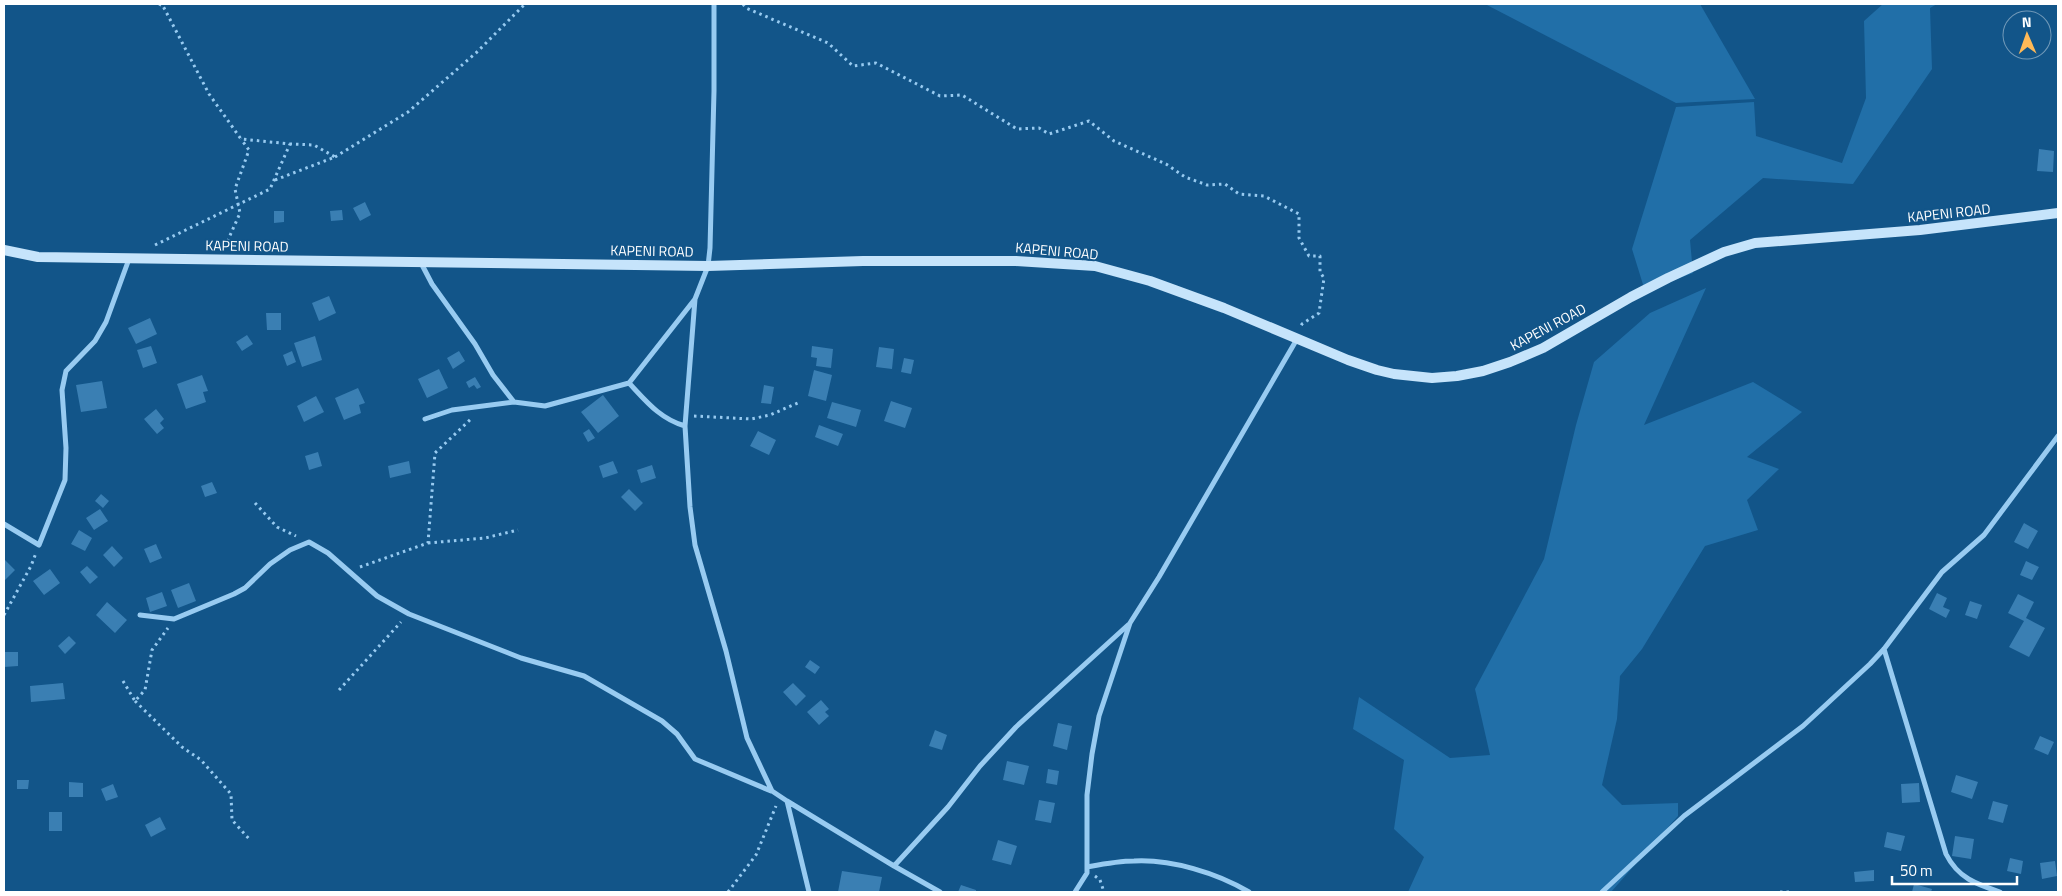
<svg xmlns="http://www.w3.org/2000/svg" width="2062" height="896" viewBox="0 0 2062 896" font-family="'Titillium Web',sans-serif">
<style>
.green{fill:#216fa8}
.building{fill:#3a7fb3}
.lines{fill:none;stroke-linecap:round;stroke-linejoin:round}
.path{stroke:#98cbf1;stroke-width:3;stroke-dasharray:2.5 4;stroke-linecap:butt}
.street{stroke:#98cbf1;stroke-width:5}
.secondary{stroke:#c6e4fb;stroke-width:10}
.labels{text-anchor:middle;stroke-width:4;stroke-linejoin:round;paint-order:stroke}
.street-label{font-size:14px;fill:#fff;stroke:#125589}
</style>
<rect width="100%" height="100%" fill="#125589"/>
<path class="green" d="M1485,4H1700L1755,99L1676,103Z
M1883,4H1937L1930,8L1932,69L1853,184L1763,178L1690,240L1693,273L1645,291L1632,249L1676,107L1754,102L1756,136L1842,163L1866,98L1864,21Z
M1706,288L1644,425L1753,382L1802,412L1747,457L1779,469L1747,500L1758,530L1705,546L1642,649L1620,676L1617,719L1602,785L1622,805L1678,803V816L1611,892H1408L1424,857L1394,829L1404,760L1353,729L1359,697L1450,758L1490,755L1475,689L1544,559L1576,425L1594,362L1650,313Z"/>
<path class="building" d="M2039,149L2054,151L2053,172L2037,171Z
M365,202L371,215L360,221L353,208Z
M342,210L343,220L331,221L330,211Z
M274,211H284V222L274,223Z
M329,296L336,313L319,321L312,303Z
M266,313H281V330H267Z
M150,318L157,334L136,344L128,328Z
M247,335L253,344L242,351L236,342Z
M315,336L322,360L302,367L294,343Z
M151,346L157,363L143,368L137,350Z
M812,346L833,349L831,368L816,366L817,358L811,357Z
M879,347L894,349L892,369L876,367Z
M292,351L296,362L287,366L283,355Z
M459,351L465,361L453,369L447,358Z
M904,358L914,360L911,374L901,372Z
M439,369L448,388L427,398L418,379Z
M814,370L832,375L826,401L808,396Z
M202,375L208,391L203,392L206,402L186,409L177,384Z
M475,377L481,387L477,389L474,385L469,388L466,382Z
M102,381L107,408L81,412L76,385Z
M764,385L774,387L771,404L761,403Z
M358,388L365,403L359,405L361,413L344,420L335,398Z
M603,395L619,416L598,433L581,412Z
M316,396L324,412L304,422L297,406Z
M891,401L912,408L905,428L884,421Z
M832,402L861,410L856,427L827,418Z
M156,409L164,419L160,423L164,428L157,434L144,419Z
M819,425L843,434L838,446L815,437Z
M589,429L595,438L588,442L583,433Z
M758,431L776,440L769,455L750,446Z
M318,452L322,466L309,470L305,456Z
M409,461L411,473L390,478L388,466Z
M613,461L618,473L603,478L599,466Z
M652,465L656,478L641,483L637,470Z
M212,482L217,493L205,497L201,486Z
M629,489L643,503L635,511L621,497Z
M101,494L109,501L103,508L95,501Z
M100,509L108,521L94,530L86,518Z
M2024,523L2038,531L2028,549L2014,542Z
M79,530L92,538L85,551L71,544Z
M156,544L162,558L150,563L144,549Z
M112,546L123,558L114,567L103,555Z
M5,560L15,570L4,581V562Z
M2026,561L2039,567L2032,580L2020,575Z
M87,566L98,577L90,584L80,572Z
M50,569L60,583L44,595L33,581Z
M189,583L196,601L178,608L171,590Z
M162,592L167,606L150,612L146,598Z
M1937,593L1947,598L1943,607L1950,610L1946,618L1929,609Z
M2018,594L2034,602L2026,618L2045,628L2029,657L2009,647L2024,621L2008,613Z
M1970,601L1982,605L1977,619L1965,615Z
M107,602L127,620L115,633L96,615Z
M69,636L76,643L65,654L58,646Z
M4,652H18V666L4,667Z
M810,660L820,667L815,674L805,667Z
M63,683L65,699L31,702L30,686Z
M793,683L806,696L796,706L783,692Z
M821,700L829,709L825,712L829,716L819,725L807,712Z
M1058,723L1072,726L1067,750L1053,746Z
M935,730L947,735L942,750L929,746Z
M2040,736L2054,742L2048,755L2034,749Z
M1007,761L1029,766L1024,785L1003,780Z
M1048,769L1059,771L1057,785L1046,783Z
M1956,775L1978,782L1972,799L1951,792Z
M17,780H29L28,789H17Z
M69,782L83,783V797H69Z
M1919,783L1920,802L1902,803L1901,784Z
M113,784L118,797L106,801L101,789Z
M1039,800L1055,803L1051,823L1035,820Z
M1993,801L2008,805L2003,823L1988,819Z
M49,812H62V831H49Z
M160,817L166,829L151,837L145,825Z
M1887,832L1905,836L1901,851L1884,847Z
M1955,836L1974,839L1971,859L1952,856Z
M998,840L1017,846L1011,865L992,860Z
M2010,858L2023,861L2021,874L2007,871Z
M2055,861L2057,876L2042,879L2040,863Z
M1874,870V881L1855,882L1854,872Z
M842,871L882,877L879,892H838Z
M1914,884L1932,889L1931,892H1912Z
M961,885L976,890V892H958Z"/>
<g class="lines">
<path class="path" d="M159,4L163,6L164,4
M743,4L746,8L828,43L853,66L876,63L940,96L962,95L1017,129L1039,128L1049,134L1089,121L1114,141L1166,164L1185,177L1207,185L1225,184L1239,194L1264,196L1299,214V238L1309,256H1320V272L1324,278L1319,313L1302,324L1300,328
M335,157L408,112L477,52L525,4
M275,180L335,157L314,145L290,144
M155,245L270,189L290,144L241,139L209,94L163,6
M228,248V240L240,213L235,189L249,150L241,139
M694,416L751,419L770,415L800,402
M255,503L277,527L296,536
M428,543L485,538L518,530
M360,567L428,543L435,453L472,418
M4,615L31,566L36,553
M123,681L135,701L145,690L152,650L168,628
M339,690L401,622
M135,701L182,747L201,760L231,794L232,820L251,841
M1095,876L1100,880L1104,892
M728,892L756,855L776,806
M1780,892H1792"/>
<path class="street" d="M714,4V91L710,248L708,266L695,299L685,426L690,507L695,545L726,651L747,738L772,791L787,801L809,892
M420,261L432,284L475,344L493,375L514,402
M629,383C646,401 660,419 685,426
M425,419L452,410L514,402L545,406L629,383L695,299
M4,524L39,545L65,480L66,448L62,390L66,371L95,341L106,322L129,259
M140,615L174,619L234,594L245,588L270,564L290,550L309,542L328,553L377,596L409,614L521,658L584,676L662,721L677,734L695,759L771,791
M1884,649L1946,854C1958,878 1976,884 2000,892
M787,801L894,866L948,807L980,766L1016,727L1128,625
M894,866L940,892
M1075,892L1087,873V867
M1249,892C1217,873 1171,859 1134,861C1118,861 1103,864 1087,867V795L1092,754L1099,716L1130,623L1159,577L1297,339
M1602,892L1684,816L1803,726L1870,664L1884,649L1942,572L1984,535L2058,436"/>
<path class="secondary" d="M4,250L38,257L708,266L863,261H1016L1095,266L1150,281L1224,308L1348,360L1377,370L1394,374L1432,378L1457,376L1483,371L1510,362L1543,348L1631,297L1668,278L1724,252L1755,243L1920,230L2058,213"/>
</g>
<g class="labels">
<g class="street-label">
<text transform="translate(1949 213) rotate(-6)" y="5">KAPENI ROAD</text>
<text transform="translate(247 246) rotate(1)" y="5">KAPENI ROAD</text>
<text transform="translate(652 251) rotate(1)" y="5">KAPENI ROAD</text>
<text transform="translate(1057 251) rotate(5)" y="5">KAPENI ROAD</text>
<text transform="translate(1548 327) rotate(-28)" y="5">KAPENI ROAD</text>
</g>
</g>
<rect width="2062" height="896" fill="none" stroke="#ffffff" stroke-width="10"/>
<g transform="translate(2027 35) rotate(358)"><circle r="24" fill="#125589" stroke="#7199b8"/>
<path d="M0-4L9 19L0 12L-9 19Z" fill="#ffb957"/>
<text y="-8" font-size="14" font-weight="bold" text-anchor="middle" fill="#ffffff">N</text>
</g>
<path d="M1892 876v8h125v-8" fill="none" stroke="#ffffff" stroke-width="2.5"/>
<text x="1900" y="876" font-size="15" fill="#ffffff" stroke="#125589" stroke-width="4" paint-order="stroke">50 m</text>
</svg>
